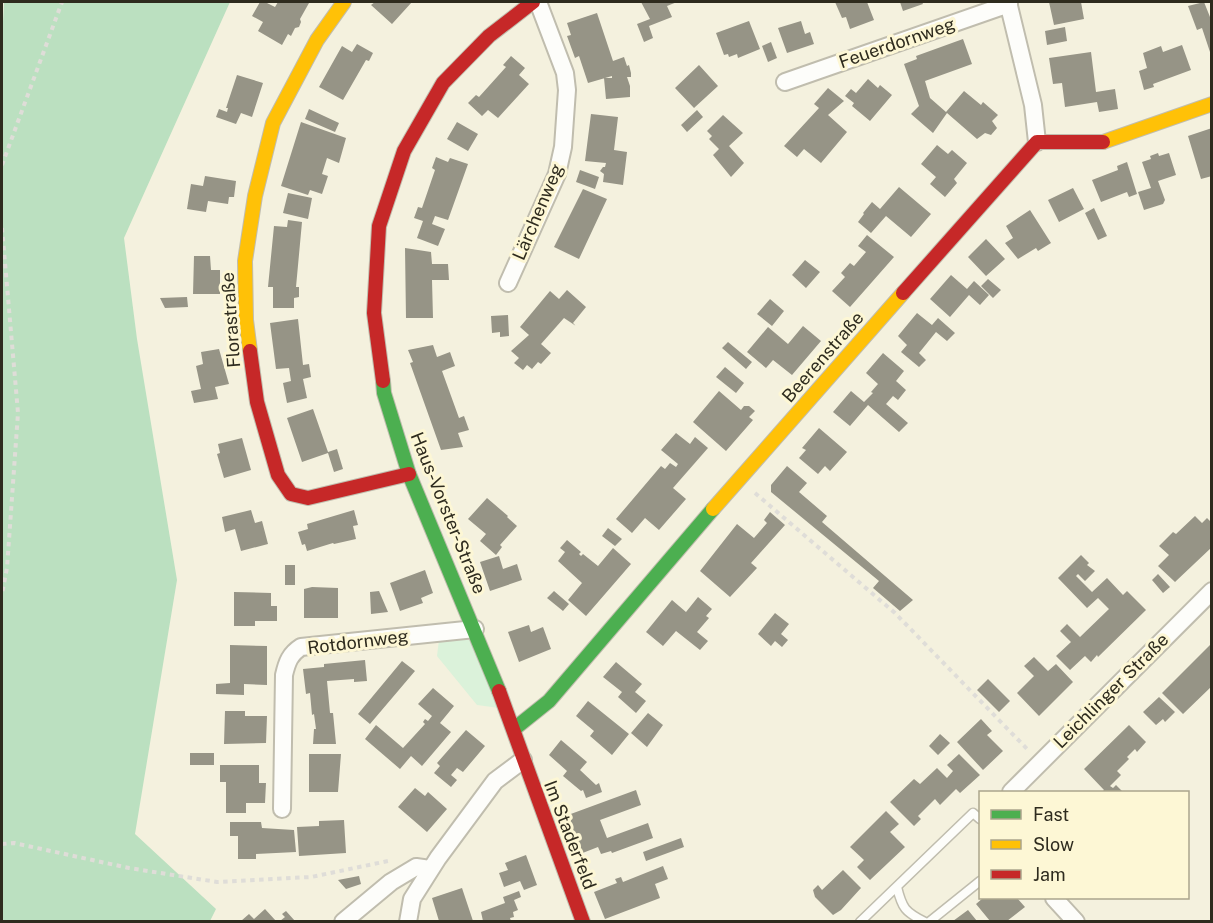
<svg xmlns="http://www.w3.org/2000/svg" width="1213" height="923" viewBox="0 0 1213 923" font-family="'Public Sans',sans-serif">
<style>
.green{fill:#dbf2da}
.forest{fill:#bbe0c0}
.building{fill:#969486}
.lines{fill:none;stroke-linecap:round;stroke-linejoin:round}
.lane-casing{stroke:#c0bdae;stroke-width:11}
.street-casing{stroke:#c0bdae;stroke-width:20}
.fast-casing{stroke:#c0bdae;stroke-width:16}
.slow-casing{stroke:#c0bdae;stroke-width:16}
.jam-casing{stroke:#c0bdae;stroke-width:16}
.path{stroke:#dfddd8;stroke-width:4;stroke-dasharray:4.5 4.5;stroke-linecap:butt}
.lane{stroke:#fdfdfa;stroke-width:8}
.street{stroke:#fdfdfa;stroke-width:16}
.fast{stroke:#4caf50;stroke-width:14}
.slow{stroke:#ffc107;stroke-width:14}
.jam{stroke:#c62828;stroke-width:14}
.labels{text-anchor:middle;stroke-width:6;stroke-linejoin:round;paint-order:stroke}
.street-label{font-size:18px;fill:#2e2b1e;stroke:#fdf7d5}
</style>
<rect width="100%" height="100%" fill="#f4f1de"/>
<path class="green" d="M439,640H472L499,708L477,705L437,656Z"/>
<path class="forest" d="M4,2H230L124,238L137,339L177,580L135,834L216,909L210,921H2V41Z"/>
<path class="building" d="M260,2H265L275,7L278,2L309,3L300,19L301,22L299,27L295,28L291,36L288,34L282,45L258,31L263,22L252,16Z
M375,2H412L392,24L371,5Z
M641,2H677L667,6L672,17L649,26L653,38L644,42L637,24L650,19Z
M835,2H867L874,20L850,29L846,17L842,18Z
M900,2H922L923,4L903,11Z
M1049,2H1081L1084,19L1054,25Z
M1204,2L1212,22L1211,55L1202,28L1197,30L1188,6Z
M597,13L613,61L624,57L627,66L629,65L631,73V77H627L630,86V97L606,99L604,78H612V76L588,83L579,56L575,58L567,36L571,35L567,23Z
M749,21L760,49L738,58L737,54L729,57L728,54L724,55L716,33Z
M801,21L805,34L810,32L814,44L787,53L778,28Z
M1065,27L1067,41L1047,45L1045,31Z
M963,39L972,64L925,81L930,98L946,112L964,91L981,105L983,102L998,115L992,121L997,128L991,135L985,133L977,139L947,113L933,133L911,114L919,106L904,64L917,59L916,56Z
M771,42L777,58L768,62L762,46Z
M357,44L373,53L369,61L366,60L343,100L319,87L342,46L352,52Z
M1182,45L1191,70L1153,84L1154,87L1144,90L1139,71L1147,68L1143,53L1161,46L1163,52Z
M1091,52L1096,92L1115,89L1118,109L1099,112L1097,102L1065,107L1062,83L1053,84L1049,58Z
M511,56L525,68L519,75L529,84L498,118L488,110L482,116L468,103L476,95L479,97L506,67L503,65Z
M699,65L718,86L694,108L675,88Z
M237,75L263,83L252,117L241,113L236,124L216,117L219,109L227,112L228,108H226Z
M868,79L878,88L880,85L892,95L870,121L852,106L854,103L845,96L851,89L856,93Z
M828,88L844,101L828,115L847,132L821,163L804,149L797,157L784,146L819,108L814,104Z
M309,109L339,123L335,132L305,119Z
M697,110L703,117L687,132L681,125Z
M591,114L618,117L614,150L627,152L623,185L603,182L604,174L600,171L603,167H605L606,163L585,161Z
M723,115L743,133L729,146L744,163L731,177L713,155L719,149L709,139L712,136L707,131Z
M301,122L346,138L339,163L327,158L322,174L328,176L322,194L310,190L308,195L281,186Z
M457,122L478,134L468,151L447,139Z
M1212,128V176L1201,179L1188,136Z
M937,145L948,154L952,150L967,163L954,179L957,183L945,197L930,184L936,177L921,164Z
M1158,153L1159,156L1169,153L1176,175L1158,181L1165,200L1163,204L1144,210L1138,192L1151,188L1142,162L1151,159L1150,156Z
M436,157L448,162L450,158L468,164L448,220L435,216L432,224L445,229L438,246L417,238L423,221L414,218L418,207L422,208L435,170L432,168Z
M1127,162L1137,194L1129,197L1127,192L1101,202L1092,180L1118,170L1117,166Z
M580,170L599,177L595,189L576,182Z
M205,176L236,181L234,197H229L228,204L208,201L206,212L187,209L191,184L203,186Z
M899,187L931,214L911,237L886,216L871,233L858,222L864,214L863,213L872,202L880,209Z
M1073,188L1084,209L1059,222L1048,200Z
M583,189L607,199L579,259L554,247Z
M288,193L312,198L308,219L283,213Z
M1094,208L1107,236L1098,240L1085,213Z
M1030,210L1051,243L1038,251L1036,248L1018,259L1005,243L1013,238L1006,226Z
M288,220L302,222L296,287H299V297L294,298V308H273V287H268L274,226L287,227Z
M867,235L894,257L850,307L832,291L845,277L841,273L850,263L854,266L866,252L858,246Z
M986,239L1005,259L986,276L968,257Z
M405,248L431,252L432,264H448L449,280H432L433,318H406Z
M194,256H210L211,270H220V294H193Z
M805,260L820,272L806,288L792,275Z
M951,275L967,289L974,281L989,295L980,305L969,295L950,317L930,299Z
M988,279L1001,290L993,298L981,286Z
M567,290L586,307L573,323L576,326L564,318L541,344L551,353L541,364L538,362L532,369L527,365L523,370L514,363L519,358L511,351L529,335L520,327L550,291L559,299Z
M187,297L188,307L165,308L160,298Z
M770,299L784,311L772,326L757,314Z
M917,313L932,325L938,318L955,333L947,341L936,332L919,353L926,360L919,367L901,352L907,345L898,336Z
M508,315L509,336L500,337V332L492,333L491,316Z
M298,319L303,365L309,364L311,377L303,379L307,398L287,403L283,383L291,381L289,368L276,369L270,323Z
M803,326L821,341L792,375L773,360L766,368L747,352L768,327L788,344Z
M728,342L752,362L746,369L722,348Z
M433,345L437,357L450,352L455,366L442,371L459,418L464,416L469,430L458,433L463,447L441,450L410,363L413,362L408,350Z
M219,349L229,384L215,387L218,399L194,403L191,391L201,389L196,366L203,364L201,352Z
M883,353L904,371L896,381L906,390L898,400L893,396L886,404L908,423L899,432L868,405L850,426L833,412L851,391L864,402L873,393L871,392L878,384L866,373Z
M725,367L744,383L736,393L716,377Z
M719,391L741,410L744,406H749L755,411L749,417L753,420L726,451L693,422Z
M313,409L328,452L337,449L343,469L334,472L328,453L302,462L287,418Z
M819,428L847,452L830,471L825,466L818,474L799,458L806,450L802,448Z
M676,433L690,444L695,437L708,448L673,488L686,499L659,530L645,518L632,533L616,519L661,466L665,469L670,463L676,467L678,464L661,450Z
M242,438L251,470L224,478L217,454L220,453L218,444Z
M787,466L807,483L799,492L827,516L822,522L913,600L900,611L873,588L879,581L771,492V485Z
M487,498L508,516L507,517L517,526L500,545L502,547L496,555L480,541L486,534L468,519Z
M251,510L255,523L262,521L268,544L241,551L235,529L225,532L222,517Z
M354,510L358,525L353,526L356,539L334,544L333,543L307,551L305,544L302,545L298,532L308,529L307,524Z
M770,512L785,525L751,563L757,568L730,597L700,571L737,524L754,538L767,523L764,520Z
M1195,516L1202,523L1207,518L1212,523V547L1175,582L1158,566L1169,555L1159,546L1173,532L1176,534Z
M608,528L622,539L615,546L602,536Z
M567,540L581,552L579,554L581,556L583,554L598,566L613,548L631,564L586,616L568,600L582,583L558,561L565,552L560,548Z
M1081,555L1089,563L1087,565L1095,571L1085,581L1078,574L1076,576L1092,592L1107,578L1123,595L1127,591L1146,610L1098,657L1097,655L1091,662L1085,656L1070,670L1056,656L1071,642L1060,631L1067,624L1080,637L1109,609L1098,598L1087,608L1058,578Z
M499,556L503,569L517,564L522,580L490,591L480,562Z
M285,565H295V585H285Z
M425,570L433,593L421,598L423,603L400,611L390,583Z
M1158,574L1170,587L1163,593L1152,580Z
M312,587L338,588V618H304V589Z
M379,591L388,612L371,614L370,592Z
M554,591L569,604L563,611L547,598Z
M234,592L271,593V606H277V621H255V626H234Z
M698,597L712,609L706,616L709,618L697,632L708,641L700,650L676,631L663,646L646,632L672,600L686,612Z
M775,613L789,624L781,634L788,640L782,647L775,641L771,646L758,634Z
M529,625L531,632L543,627L551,649L519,662L508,632Z
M230,645L267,646V685L244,684V695L216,694V684L230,683Z
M1210,645L1212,686L1183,714L1162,693Z
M1034,657L1048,671L1056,664L1073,682L1039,716L1017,693L1034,676L1024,666Z
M365,660L367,681L354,682V679L327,681L330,713H333L336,744H313L314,729H316L314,714L312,715L310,693L306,694L303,669L324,667V664Z
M402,661L415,671L370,724L358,714Z
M616,662L642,684L635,692L646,701L636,713L618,697L622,692L603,677Z
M988,679L1010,701L999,712L977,690Z
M433,688L454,706L440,723L451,732L422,766L411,756L400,769L365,739L376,725L403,748L425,724L423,722L425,719L428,721L432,716L418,704Z
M1159,697L1175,712L1165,722L1163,719L1156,725L1143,712Z
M588,701L629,734L612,755L590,736L594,731L576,716Z
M225,711H245V716H267L266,743L224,744Z
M648,713L663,725L647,747L631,733Z
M981,719L992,731L987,735L1003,751L983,770L957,742Z
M1129,725L1146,742L1137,752L1135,749L1127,757L1129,759L1117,771L1121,775L1110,786L1113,788L1116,785L1123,792H1102L1104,790L1084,769Z
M466,730L485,746L463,772L457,768L451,775L457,780L451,787L434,773L440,766L437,763Z
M940,734L950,743L938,755L929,746Z
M561,740L587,762L580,770L596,785L599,783L602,792L586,798L583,790L581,791L563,776L567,771L549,755Z
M190,753H214V765H190Z
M309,754H341L338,792H309Z
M959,754L980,775L960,793L956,789L940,805L935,799L918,816L921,819L914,826L890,802L914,779L920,784L937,768L947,778L953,771L947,765Z
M220,765H259V783H266L265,803H246V813H226V782H220Z
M415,788L425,796L428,792L447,809L427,832L398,807Z
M636,790L641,805L600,820L607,838L648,823L653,838L612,853L611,851L601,854L598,847L580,854L568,815Z
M886,811L899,824L890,832L905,847L870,880L857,867L864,860L850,847Z
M344,820L346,853L299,856L297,827L319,826V821Z
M230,822H261L262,828L294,830L296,852L256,854V859H238V836H230Z
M681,838L684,847L646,861L643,852Z
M526,855L537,885L524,890L520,881L504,887L499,873L508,870L505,863Z
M663,866L668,879L655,884L660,898L605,919L594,892L617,883L615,879L621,877L623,882Z
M843,870L861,888L841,910L833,915L815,897L813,890L818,885L822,890Z
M359,876L361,884L346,889L338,880Z
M462,888L473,921H439L432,898Z
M519,891L521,897L514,900L518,910L513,912L514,917L510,918L511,921H495L494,920L483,921L481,912L505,903L503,897Z
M983,898H1017L1025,907L1007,921H990L976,904Z
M265,909L276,921H241L249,914L254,919Z
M968,910L977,921H953Z
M286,911L295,921H280L285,917L282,914Z"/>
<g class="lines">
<defs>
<path id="lane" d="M897,887C902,908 905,912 925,922
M860,922L973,813L980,819
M929,922L980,881"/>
<path id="street" d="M1008,2L1033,105L1037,142
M785,82L1009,4
M508,283L557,174L563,147L567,90L565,73L538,2
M1011,792L1212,591
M282,809L284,675C287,662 290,654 301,647L475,629
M1054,898L1076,922
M343,922L391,882L416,867L430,869
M408,922L412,899L438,858L495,781L523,760"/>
<path id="fast" d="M383,381L384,393L409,474L499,691
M514,729L549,701L713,509"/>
<path id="slow" d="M1103,142L1212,104
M250,351L246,320L245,261L255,196L273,123L317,40L344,2
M713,509L903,293"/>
<path id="jam" d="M903,293L1037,142H1103
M250,351L257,402L278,475L291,494L308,498L409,474
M383,381L374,313L379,226L404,151L443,83L489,36L533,2
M499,691L583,922"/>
</defs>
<use href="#lane" class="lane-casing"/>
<use href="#street" class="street-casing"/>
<use href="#fast" class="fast-casing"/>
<use href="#slow" class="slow-casing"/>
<use href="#jam" class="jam-casing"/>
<path class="path" d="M2,165L62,2
M2,228L18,413L7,568L2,594
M755,493L895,613L1029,751
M2,844L14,843L129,868L217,882L311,877L388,861"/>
<use href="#lane" class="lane"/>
<use href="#street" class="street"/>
<use href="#fast" class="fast"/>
<use href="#slow" class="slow"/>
<use href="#jam" class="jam"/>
</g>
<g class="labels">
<g class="street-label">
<text transform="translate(897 43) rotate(-19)" y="6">Feuerdornweg</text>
<text transform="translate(538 212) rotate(-67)" y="6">Lärchenweg</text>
<text transform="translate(231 320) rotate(-94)" y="6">Florastraße</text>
<text transform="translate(823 357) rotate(-49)" y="6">Beerenstraße</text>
<text transform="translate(448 513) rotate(68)" y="6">Haus-Vorster-Straße</text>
<text transform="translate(358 642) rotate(-7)" y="6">Rotdornweg</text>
<text transform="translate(1111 691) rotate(-45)" y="6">Leichlinger Straße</text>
<text transform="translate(570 835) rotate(69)" y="6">Im Staderfeld</text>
</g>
</g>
<rect width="1213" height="923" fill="none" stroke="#2e2b1e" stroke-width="6"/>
<rect x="979" y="791" width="210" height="108" fill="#fdf7d5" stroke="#aaa58c" stroke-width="1.5"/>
<rect x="991" y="810" width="30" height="9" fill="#4caf50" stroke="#aaa58c" stroke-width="1.5"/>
<text x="1033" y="821" font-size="18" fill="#2e2b1e">Fast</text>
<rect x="991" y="840" width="30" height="9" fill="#ffc107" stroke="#aaa58c" stroke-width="1.5"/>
<text x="1033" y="851" font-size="18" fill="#2e2b1e">Slow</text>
<rect x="991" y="870" width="30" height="9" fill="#c62828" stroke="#aaa58c" stroke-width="1.5"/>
<text x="1033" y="881" font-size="18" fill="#2e2b1e">Jam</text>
</svg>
